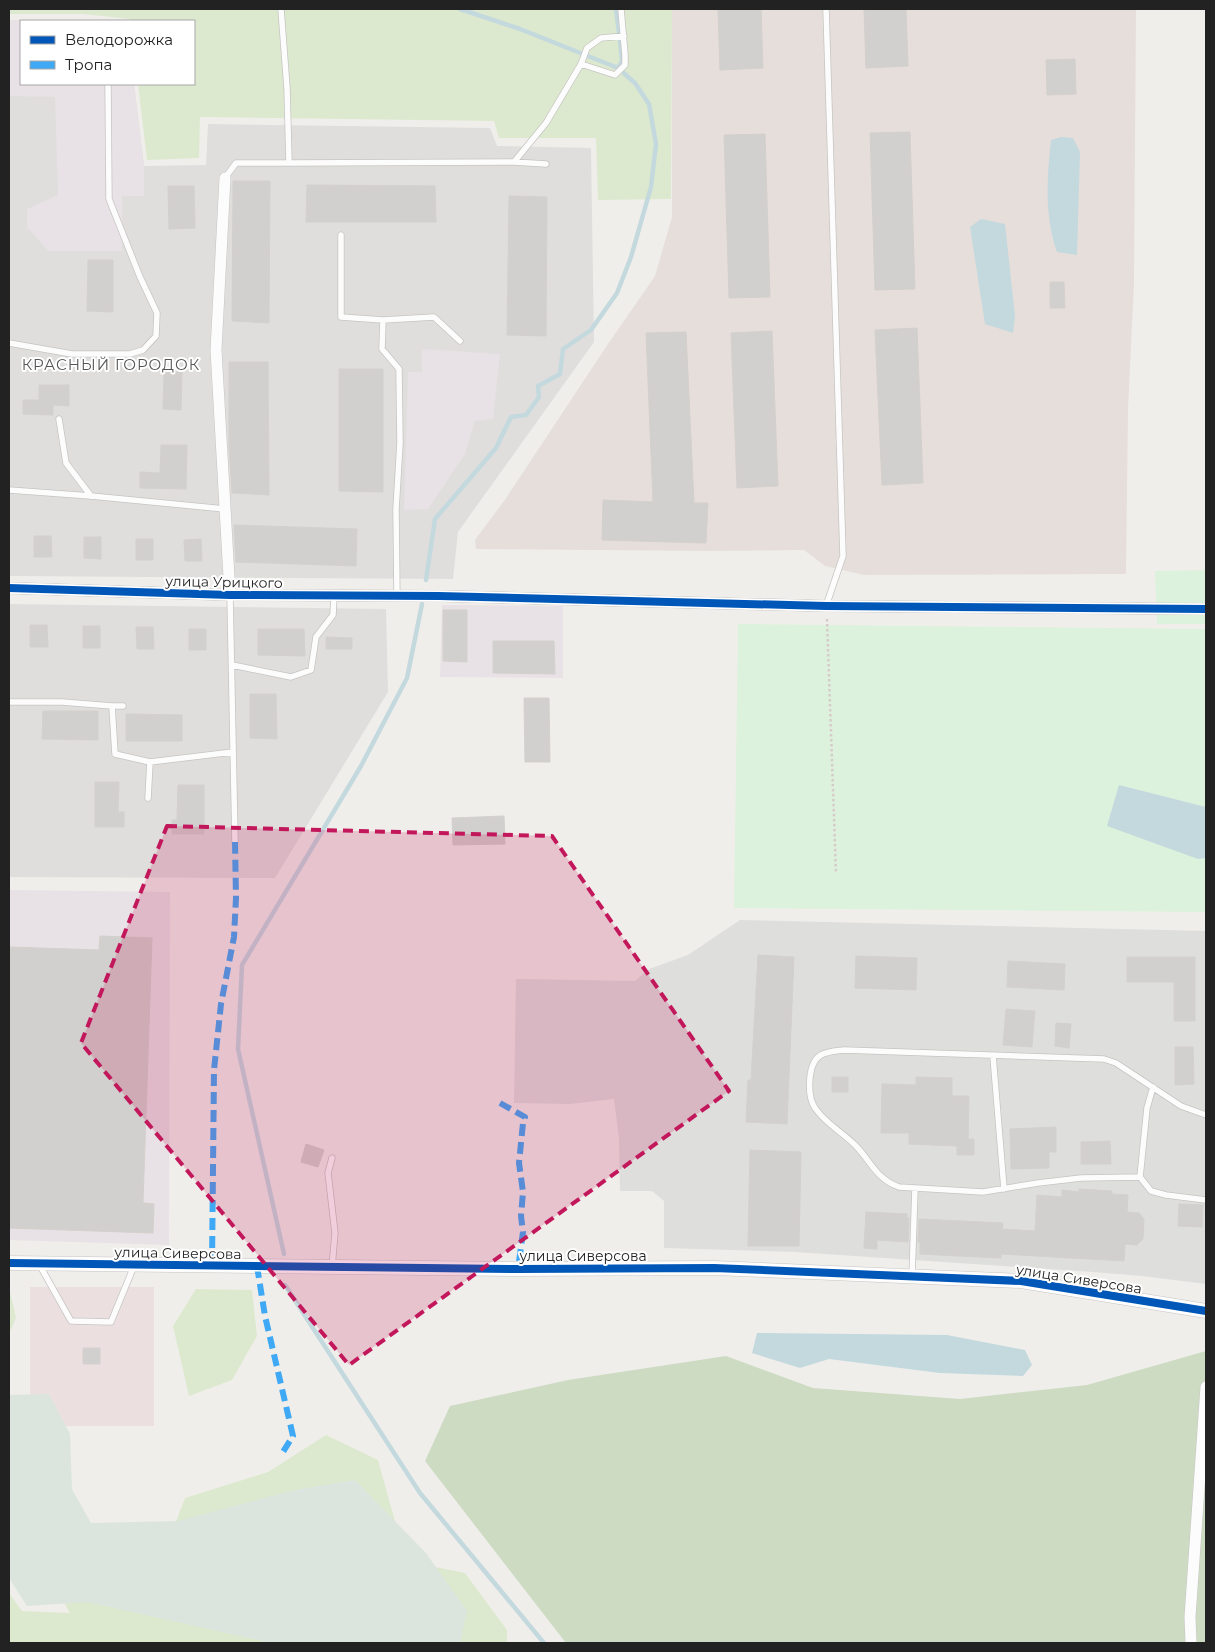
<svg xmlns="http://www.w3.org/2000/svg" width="1215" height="1652" viewBox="0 0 1215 1652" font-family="Montserrat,sans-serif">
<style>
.residential{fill:#dfdedc}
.commercial{fill:#ebe0df}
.industrial{fill:#e8e1e5}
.religious{fill:#dededc}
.military{fill:#e6deda}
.grass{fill:#dde9ce}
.forest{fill:#cddbc3}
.wetland{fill:#dbe5de}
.park{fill:#ddf2dc}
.water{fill:#c3d9de}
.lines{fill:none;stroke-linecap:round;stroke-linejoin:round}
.stream{stroke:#c3d9de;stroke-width:4.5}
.building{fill:#d2d0ce;stroke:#d3d0cd}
.service-casing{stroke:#c6c5c3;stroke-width:7}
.minor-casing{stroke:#c6c5c3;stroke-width:12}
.tertiary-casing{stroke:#c6c5c3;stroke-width:15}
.path{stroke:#d6cbca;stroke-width:2.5;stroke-dasharray:2.5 2.5;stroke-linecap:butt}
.service{stroke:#fdfcfc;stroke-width:5.5}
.minor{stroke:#fdfcfc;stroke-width:11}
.tertiary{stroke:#fdfcfc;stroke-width:14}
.quiet{stroke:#3fa9f5;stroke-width:6;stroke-dasharray:12 6;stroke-linecap:butt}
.cycleway-casing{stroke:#fff;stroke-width:11}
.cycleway{stroke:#0057b8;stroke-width:8}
.marked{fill:#c2185b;fill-opacity:0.2;stroke:#c2185b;stroke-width:4;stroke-dasharray:10 6;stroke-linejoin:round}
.labels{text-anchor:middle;stroke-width:4;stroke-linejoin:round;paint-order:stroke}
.street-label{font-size:14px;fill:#222;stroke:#fff}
.neighbourhood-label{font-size:15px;letter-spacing:1px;fill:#555;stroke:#fff}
</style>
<rect width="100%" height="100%" fill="#f0eeeb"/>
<path class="residential" d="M9,20L108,21H21V84H134L144,166L206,165L208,124L490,128L497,146L591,148L594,342L458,532L453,579L9,576Z
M9,604L386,609L388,692L275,878L9,877Z"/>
<path class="commercial" d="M30,1287H154V1426H30Z"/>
<path class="industrial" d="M9,20L108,21H21V84H134L144,166V196H122V251H48L27,227V209L58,195L55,97L9,96Z
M422,349L500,354L493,419L475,421L465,454L428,509L404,510L408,372H422Z
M442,605L563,606V678L440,677Z
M9,890L170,892L169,1245L9,1240Z"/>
<path class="religious" d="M740,920L1206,931V1284L1142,1276L1093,1272L795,1252L664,1248V1201L652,1191H620L619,1139L614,1099L570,1104L514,1103L516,979L635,981L649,969L688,955Z"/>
<path class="military" d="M672,9H1136L1134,284L1128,409L1126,574L864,575L825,566L804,550L708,551L476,549L475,540L504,501L608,344L655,276L672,217Z"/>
<path class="grass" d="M9,9H672L671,199L598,200L596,138H499L494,121L200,117L199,158L147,160L138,84H194V21H131L130,19L83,14H9Z
M9,1287L16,1318L9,1334Z
M196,1289L252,1290L257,1336L232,1380L189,1396L173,1326Z
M326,1435L378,1460L406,1561L465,1573L507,1630V1643H9V1593L22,1611L70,1613L45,1570L164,1553L185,1498L268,1472Z"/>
<path class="forest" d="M1206,1351V1643H566L425,1461L450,1406L568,1380L726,1356L813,1388L960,1399L1087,1385Z"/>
<path class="wetland" d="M49,1394L70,1434L72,1489L91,1523L178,1521L295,1490L355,1480L426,1553L467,1611L460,1643H272L87,1602L27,1606L9,1578V1395Z"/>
<path class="park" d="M1206,570V624H1157L1155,571Z
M738,624L1206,629V807L1119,785L1198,859L1206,858V912L734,908Z"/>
<path class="water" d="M1061,137L1073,138L1080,152L1077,255L1057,252C1044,215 1047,178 1051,140Z
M981,219L1005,224L1015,316L1013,333L985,324L970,227Z
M1119,785L1206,807V858L1198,859L1107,826Z
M757,1333L947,1335L1025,1350L1032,1365L1023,1376L940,1373L829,1359L800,1368L752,1353Z"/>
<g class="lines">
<path class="stream" d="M616,9L619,33
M618,68L622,61L620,40
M426,580L435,519L496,448L511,417L526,415L539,397L538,386L560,374L563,349L591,330L617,293L631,257L651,187L656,144L649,104L635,83L618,68L520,29L460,9
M284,1254L238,1049L242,965L361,766L407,678L422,604
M285,1285L420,1493L544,1643"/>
</g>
<path class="building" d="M718,9H761L763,68L720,70Z
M864,9H906L908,66L866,68Z
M1075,59L1076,94L1047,95L1046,60Z
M910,132L915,289L875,290L870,133Z
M765,134L770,297L729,298L724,135Z
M233,181H270L269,323L232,321Z
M307,185L435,186L436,222H306Z
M168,186H194L195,228L169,229Z
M509,196L547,197L546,336L507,335Z
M88,260H113V312L87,311Z
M1050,282H1064L1065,308H1050Z
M917,328L923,483L882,485L875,330Z
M772,331L778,486L737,488L731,333Z
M686,332L694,503H708L706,543L602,540L603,500L653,502L646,333Z
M229,362H268L269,495L232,493L229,444Z
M339,369H383V492L339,491Z
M164,372H182L181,410L163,409Z
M39,385H69V406L53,405V415L23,414V400H39Z
M161,445H187L186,489L140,488V472L160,473Z
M234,525L357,529L356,566L236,562Z
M34,536H51L52,557H34Z
M84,537H101V559L84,558Z
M136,539H153V560H136Z
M201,539L202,561H185L184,540Z
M443,610H467V662L443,661Z
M30,625H47L48,647H30Z
M83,626H100V648H83Z
M136,627H153L154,649H137Z
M189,629H206V650H189Z
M258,629H304L305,656L258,655Z
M326,637L352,638V649H326Z
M493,641H554L555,674L493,673Z
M250,694H276L277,739L250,738Z
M524,698H549L550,762H525Z
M43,711H98V740L42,739Z
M126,714L182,715V741H126Z
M95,782H119L118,812H124V827H95Z
M178,785H204V834H172V820H177Z
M504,816L505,844L453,845L452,818Z
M100,936L152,938L143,1203L154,1204L153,1233L9,1228V947L99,950Z
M758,955L794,957L787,1124L746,1122L748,1080H751Z
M856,956L917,958L916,990L855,988Z
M1127,957H1195V1021H1174V982H1127Z
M1008,961L1065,964L1064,990L1007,987Z
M1006,1009L1035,1011L1032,1047L1003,1045Z
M1056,1023L1071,1024L1069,1048L1055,1046Z
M1175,1047H1193L1194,1084L1175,1085Z
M832,1077H848V1092H832Z
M916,1077L952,1078V1096H969L968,1139H974V1155H957V1146L909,1144V1133H881L882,1084L916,1085Z
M1056,1127V1152H1049V1168L1011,1169L1010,1129Z
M1110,1141L1111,1164H1081V1142Z
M306,1144L324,1150L318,1167L301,1162Z
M750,1150L801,1152L799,1246H748Z
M1079,1189L1112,1191V1194L1128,1195L1127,1212L1139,1213L1144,1219L1143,1239L1137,1245L1125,1244L1124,1261L1001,1254V1258L920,1254V1242H918L919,1219L1003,1223L1002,1229L1035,1231L1037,1195L1062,1197V1190L1079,1192Z
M1179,1204L1203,1205L1202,1227L1178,1226Z
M866,1212L907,1214V1218H909L908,1242L877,1240V1249L864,1248Z
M83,1348H100V1364H83Z"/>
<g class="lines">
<defs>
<path id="service" d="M826,9L843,556L826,606
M581,64L587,48L601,38L624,36
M514,162L546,164
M289,163L514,162L546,123L581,64L615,75L625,65V55L621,9
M225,178L236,163H289L287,88L281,9
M341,235V317L383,320
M9,343L72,354H130L143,350L156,336L157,313L140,277L109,199L108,84
M59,419L66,463L91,496
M9,490L91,496L225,509
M230,595L235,842
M397,596L396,509L400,443L399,369L382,349L383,320L434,317L460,341
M232,665L291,677L311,670L316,637L333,615L334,595
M9,702H62L112,706
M123,706H112L115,754L150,762
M148,798L150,762L233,752
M993,1056L1004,1189
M1153,1087L1147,1108L1140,1177L1151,1191L1166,1195L1206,1200
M332,1158L328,1173L335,1233L332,1267
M1140,1177L1081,1178L1038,1183L983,1192L899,1187C876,1179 871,1161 855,1145C842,1132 826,1124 815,1108C807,1096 807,1063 821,1055C828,1051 836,1051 844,1050L1104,1059L1116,1063L1181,1106L1206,1115
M39,1264L71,1321L111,1322L134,1266
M912,1277L915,1188"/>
<path id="minor" d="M225,178L216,350L230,595
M9,588L230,595L439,596L826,606L1206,609
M1191,1643L1190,1617L1206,1387"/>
<path id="tertiary" d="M9,1263L518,1269L714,1268L1021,1281L1206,1311"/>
</defs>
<use href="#service" class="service-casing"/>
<use href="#minor" class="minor-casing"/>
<use href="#tertiary" class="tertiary-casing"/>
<path class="path" d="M827,619L836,874"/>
<use href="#service" class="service"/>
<use href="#minor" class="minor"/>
<use href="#tertiary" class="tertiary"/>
<path class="quiet" d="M500,1103L525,1117L523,1123L519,1163L523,1192L521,1216L523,1232L518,1269
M212,1266L214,1070L221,1004L234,937L236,898L235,842
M257,1266L265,1316L293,1436L281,1455"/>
<defs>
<path id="cycleway" d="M9,588L230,595L439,596L826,606L1206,609
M9,1263L518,1269L714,1268L1021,1281L1206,1311"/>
</defs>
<use href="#cycleway" class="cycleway-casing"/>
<use href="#cycleway" class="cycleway"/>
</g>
<path class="marked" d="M167,826L552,836L729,1091L349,1365L81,1043Z"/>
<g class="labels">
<g class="street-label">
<text transform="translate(224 582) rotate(1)" y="5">улица Урицкого</text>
<text transform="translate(178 1253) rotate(1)" y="5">улица Сиверсова</text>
<text x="583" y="1261">улица Сиверсова</text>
<text transform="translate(1079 1279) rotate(9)" y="5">улица Сиверсова</text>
</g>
<g class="neighbourhood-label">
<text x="111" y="370">КРАСНЫЙ ГОРОДОК</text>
</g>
</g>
<rect width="1215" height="1652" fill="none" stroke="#222222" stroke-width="20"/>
<rect x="20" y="20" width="175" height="65" fill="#ffffff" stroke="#a7a7a7"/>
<rect x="30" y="36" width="25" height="8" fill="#0057b8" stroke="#a7a7a7"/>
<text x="65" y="45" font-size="15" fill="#222222">Велодорожка</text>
<rect x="30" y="61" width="25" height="8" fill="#3fa9f5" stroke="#a7a7a7"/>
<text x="65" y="70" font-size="15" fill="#222222">Тропа</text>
</svg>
